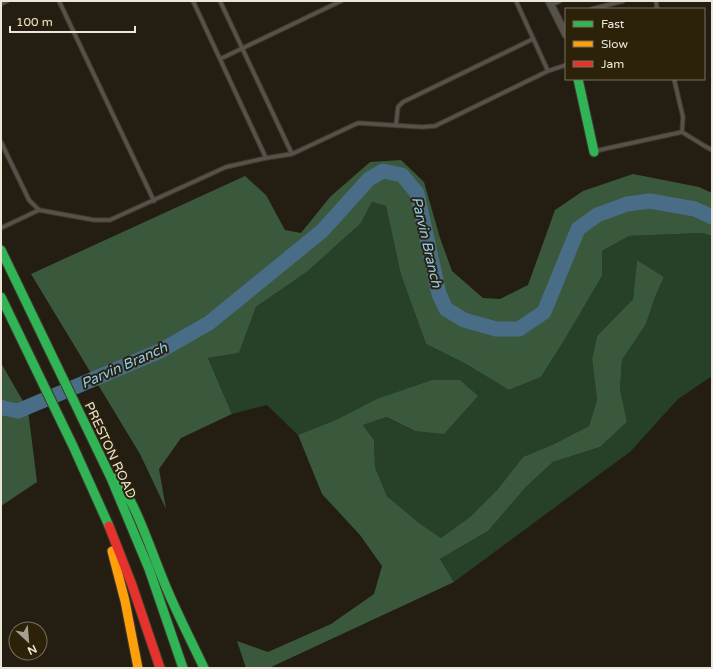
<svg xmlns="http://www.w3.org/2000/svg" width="713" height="669" viewBox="0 0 713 669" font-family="'Varela Round',sans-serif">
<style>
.green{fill:#264128}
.forest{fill:#3a583c}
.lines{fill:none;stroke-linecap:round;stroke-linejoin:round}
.river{stroke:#496d86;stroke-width:15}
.lane-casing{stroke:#3e3930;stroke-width:5.5}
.street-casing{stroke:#3e3930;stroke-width:9}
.fast-casing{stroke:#3e3930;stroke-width:11}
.slow-casing{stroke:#3e3930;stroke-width:11}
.jam-casing{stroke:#3e3930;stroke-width:11}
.lane{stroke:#565149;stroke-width:3.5}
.street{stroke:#565149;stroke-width:7}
.fast{stroke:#30b455;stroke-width:9}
.slow{stroke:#ff9f0a;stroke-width:9}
.jam{stroke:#e5322d;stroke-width:9}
.labels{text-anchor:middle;stroke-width:4;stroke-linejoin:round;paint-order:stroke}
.street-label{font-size:13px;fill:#ece6d8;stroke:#2c220a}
.water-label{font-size:14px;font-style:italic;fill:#8bcdfa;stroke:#2c220a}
</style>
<rect width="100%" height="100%" fill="#241e12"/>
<path class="green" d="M372,202L386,206L401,275L426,344L466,364L509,390L541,377L565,339L602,276V251L629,236L702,233L712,236V376L678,399L631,451L454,582L440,559L488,531L526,487L553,462L600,447L627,422L620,389L622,360L646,324L655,297L664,277L637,260L633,299L597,336L592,359L597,400L589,426L554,444L523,457L497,490L471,516L441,538L419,523L387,496L375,467L374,440L363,425L385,417L415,431L478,396L338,419L298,435L267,405L232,414L208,358L239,353L256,307L308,271L361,223Z"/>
<path class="forest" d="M401,160L424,182L440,238L452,271L483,298L500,299L528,285L555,210L583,191L633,174L699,187L712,193V236L702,233L629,236L602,251V276L565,339L541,377L509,390L466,364L426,344L401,275L386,206L372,202L361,223L308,271L256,307L239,353L208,358L232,414L181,438L159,469L166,509L140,454L31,274L245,176L266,195L285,230L301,233L330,197L370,162Z
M637,260L664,277L655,297L646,324L622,360L620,389L627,422L600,447L553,462L526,487L488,531L440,559L454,582L269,668H246L237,641L268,652L331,624L374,594L382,566L360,535L322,494L298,435L338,419L377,399L432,380H460L478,396L444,434L415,431L386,417L363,425L374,440L375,467L387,496L419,523L441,538L471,516L497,490L523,457L554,444L589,426L597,400L592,359L597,336L633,299Z
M1,363L28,410L37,482L1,506Z"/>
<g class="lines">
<path class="river" d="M1,407L3,408L18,411L160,351L209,323L322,231L369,179L383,171L402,175L417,193L439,294L446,309L464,320L496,329H519L544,312L578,229L597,215L627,204L650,201L695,209L712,217"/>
<defs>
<path id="lane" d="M59,1L154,201
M193,1L266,158L292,154L358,123L422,127L435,126L548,71L566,65
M220,1L292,154
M516,1L548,71
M656,1L657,9
M1,4L7,1
M551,5L560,1
M592,9L623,1
M220,59L341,1
M674,79L683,117L682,132
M396,125L398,107L403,102L533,39
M1,142L29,200L39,210L94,220H110L226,167L266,158
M595,151L682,132L703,145L712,150
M1,228L39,210"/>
<path id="street" d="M549,1L566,35"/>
<path id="fast" d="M578,79L594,152
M1,250L111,478L149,569L183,668
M1,297L73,446L109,526
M117,477C137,508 148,542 162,577C174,608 190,638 204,668"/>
<path id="slow" d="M112,551L125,601L138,668"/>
<path id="jam" d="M109,526L132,585L160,668"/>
</defs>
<use href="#lane" class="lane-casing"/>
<use href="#street" class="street-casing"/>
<use href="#fast" class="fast-casing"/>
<use href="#slow" class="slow-casing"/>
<use href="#jam" class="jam-casing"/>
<use href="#lane" class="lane"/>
<use href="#street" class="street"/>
<use href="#fast" class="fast"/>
<use href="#slow" class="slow"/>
<use href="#jam" class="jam"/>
</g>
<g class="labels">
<g class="street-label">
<text transform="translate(111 450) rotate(65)" y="5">PRESTON ROAD</text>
</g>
<g class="water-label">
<text transform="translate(427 242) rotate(77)" y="5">Parvin Branch</text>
<text transform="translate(124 365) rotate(-24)" y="5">Parvin Branch</text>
</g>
</g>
<rect width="713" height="669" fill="none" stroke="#ece6d8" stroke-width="4"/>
<rect x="565" y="8" width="140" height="72" fill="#2c220a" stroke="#79705c"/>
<rect x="573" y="21" width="20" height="6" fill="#30b455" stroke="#79705c"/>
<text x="601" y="28" font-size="12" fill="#ece6d8">Fast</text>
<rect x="573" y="41" width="20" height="6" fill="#ff9f0a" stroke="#79705c"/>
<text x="601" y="48" font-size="12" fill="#ece6d8">Slow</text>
<rect x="573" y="61" width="20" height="6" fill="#e5322d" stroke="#79705c"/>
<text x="601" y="68" font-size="12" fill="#ece6d8">Jam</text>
<g transform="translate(28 641) rotate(154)"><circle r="19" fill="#2c220a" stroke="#79705c"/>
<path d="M0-3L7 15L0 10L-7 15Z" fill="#a6a093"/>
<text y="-6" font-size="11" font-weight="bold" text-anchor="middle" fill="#ece6d8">N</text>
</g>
<path d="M10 26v6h125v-6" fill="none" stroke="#ece6d8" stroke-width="2"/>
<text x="16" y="26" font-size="12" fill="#ece6d8" stroke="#2c220a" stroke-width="3" paint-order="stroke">100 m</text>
</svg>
